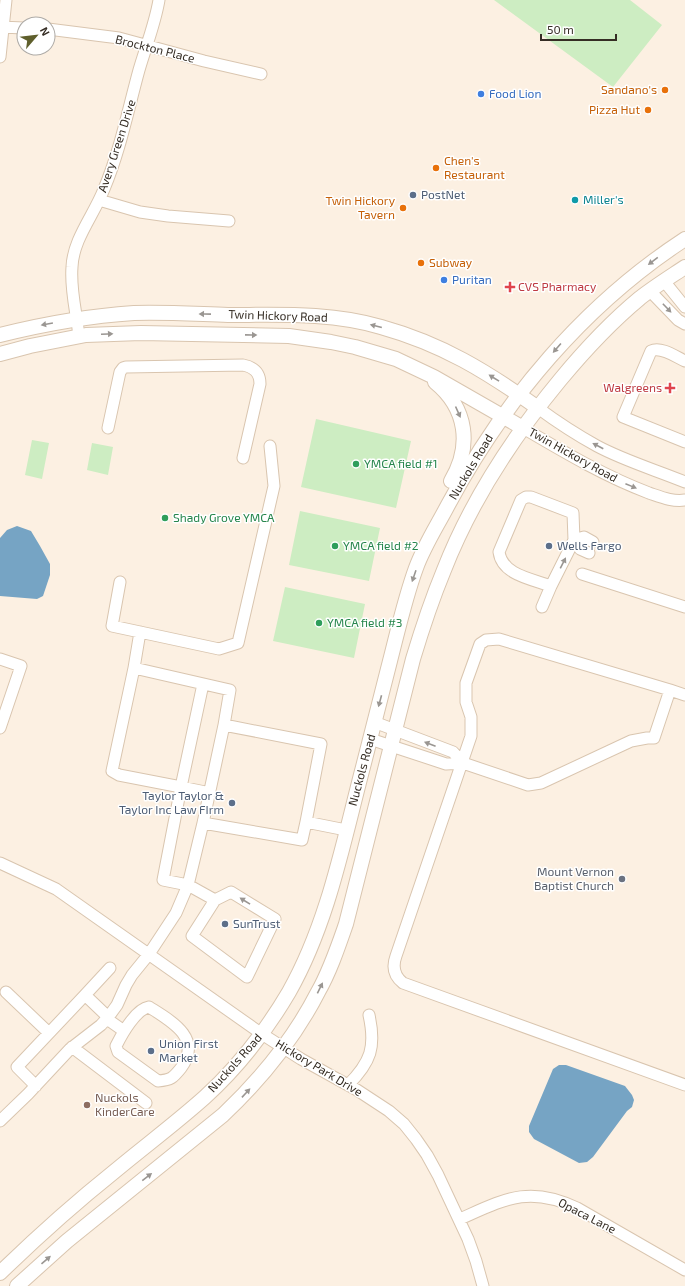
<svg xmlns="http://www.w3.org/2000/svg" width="685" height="1286" viewBox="0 0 685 1286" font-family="'Exo 2',sans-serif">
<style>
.green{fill:#cdedc2}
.water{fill:#76a4c4}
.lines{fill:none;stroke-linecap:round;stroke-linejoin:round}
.minor-casing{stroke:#d9c5af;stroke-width:13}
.major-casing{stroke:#d9c5af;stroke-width:16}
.minor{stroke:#fff;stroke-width:11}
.major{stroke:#fff;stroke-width:14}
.oneway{fill:#9a9692}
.food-dot{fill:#e8710a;stroke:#fff;stroke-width:1.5}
.shop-dot{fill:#3f7fe0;stroke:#fff;stroke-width:1.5}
.service-dot{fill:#5c6f8a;stroke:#fff;stroke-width:1.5}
.culture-dot{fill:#0f9aa8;stroke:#fff;stroke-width:1.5}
.health-dot{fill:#e0444e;stroke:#fff;stroke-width:1.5}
.leisure-dot{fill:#2e9e5b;stroke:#fff;stroke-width:1.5}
.worship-dot{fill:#6b7280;stroke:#fff;stroke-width:1.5}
.education-dot{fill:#8d6e63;stroke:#fff;stroke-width:1.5}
.labels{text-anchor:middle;stroke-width:3;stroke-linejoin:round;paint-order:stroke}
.street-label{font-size:12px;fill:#352d24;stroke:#fff}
.food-label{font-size:12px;fill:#c56008;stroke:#fff;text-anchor:end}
.shop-label{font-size:12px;fill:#366cbe;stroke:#fff;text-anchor:start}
.service-label{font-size:12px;fill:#4e5e75;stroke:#fff;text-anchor:start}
.culture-label{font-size:12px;fill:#0d838f;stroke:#fff;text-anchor:start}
.health-label{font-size:12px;fill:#be3a42;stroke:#fff;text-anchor:start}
.leisure-label{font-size:12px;fill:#27864d;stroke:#fff;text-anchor:start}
.worship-label{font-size:12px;fill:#5b616d;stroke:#fff;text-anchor:end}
.education-label{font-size:12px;fill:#785e54;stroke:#fff;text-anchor:start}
</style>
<rect width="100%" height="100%" fill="#fcf0e2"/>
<path class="green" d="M494,0H630L662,25L613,87Z
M316,419L411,441L396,508L301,487Z
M32,440L49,443L42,479L25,475Z
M92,443L113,447L108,475L87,470Z
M300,511L380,528L369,581L289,565Z
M285,587L365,604L354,658L273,641Z"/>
<path class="water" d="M17,526L31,531L40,546L50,564V575L43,596L37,599L0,596V538L7,530Z
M559,1065H566L625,1086L632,1095L634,1100L632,1107L627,1111L593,1157L587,1162L579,1163L534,1139L529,1132V1126L553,1069Z"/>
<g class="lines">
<defs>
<path id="minor" d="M0,27L24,28
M48,29L119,38L204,61L261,74
M0,57L6,0
M99,200L140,212L168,216L229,221
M664,281L685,307
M650,291L678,320L685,324
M79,337C77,314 70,291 72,267C73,239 94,215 104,189C120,151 128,110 139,70C146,46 155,24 159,0
M685,361C676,357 661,346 651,351L623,417L685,442
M538,408C557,422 577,435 597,446C625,461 656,470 685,482
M108,428L120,372L123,368L126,367L243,365C253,367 260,372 260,384L243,458
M523,428C564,452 604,476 649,493C661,497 673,502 685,500
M574,540L584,537L593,542
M574,540L580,549L589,553
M582,574L685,607
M120,582L112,626L219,649L238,643L274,486L270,446
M542,607L551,586C532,579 502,575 499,552L521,500L526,497H531L573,513L574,540L551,586
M140,632L134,668L230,690L224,725L321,744L306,822L346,830
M0,659L21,666L0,728
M203,684L181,787L210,793
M670,690L499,639L486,640L480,644L466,683V702L471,717V736L396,956C392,967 394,976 403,983L685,1085
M374,722L453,752L463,763
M370,739L446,764L463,763L528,785L541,783L631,741L647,738H654L670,690L685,695
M203,823L224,725
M0,863L56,889L262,1034L301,1059L357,1090L389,1111L404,1124L416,1139L427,1155L438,1175L468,1239L476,1261L483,1286
M215,900L231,892L275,919L247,977L192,936L215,900L188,885L203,823L302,840L306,822
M6,992L49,1033
M149,1007C171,1021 203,1038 181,1068C173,1078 171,1080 158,1081L118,1052L116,1046C122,1034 136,1009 149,1007Z
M108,1017L85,995L110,968
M107,1019L124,1031
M72,1047L146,1103
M348,1085C371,1062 376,1047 369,1015
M36,1086L17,1067L85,995
M0,1121L28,1094L70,1049L101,1025L109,1016L117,1005L126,985L132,975L149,954L176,913L188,885L163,880L181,787L119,775L112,771L134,668
M460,1219C505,1199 529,1185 577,1208L685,1270"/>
<path id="major" d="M0,335C44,324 88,316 134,313C165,312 196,314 228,315C278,315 331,312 381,327C442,344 486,371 538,408
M0,354L30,346L86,335L141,333L289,336L331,342L355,347L396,359L434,377L523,428
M435,382C467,408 472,446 451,481
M0,1273C37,1237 75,1203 115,1171C145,1146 176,1123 205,1097C238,1067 266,1031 289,992C328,923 343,843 363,767C372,731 381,696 390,661C398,630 405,598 416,568C424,546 437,526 448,505C505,399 584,305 685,239
M17,1286L67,1241L223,1115C261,1079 294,1039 318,992C330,971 338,947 346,924L413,659C422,629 432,599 444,570C471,501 513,437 560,380C584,351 611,322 640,298C654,287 670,277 685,267"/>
</defs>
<use href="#minor" class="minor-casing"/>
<use href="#major" class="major-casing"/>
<use href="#minor" class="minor"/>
<use href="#major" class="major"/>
</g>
<defs><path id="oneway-solid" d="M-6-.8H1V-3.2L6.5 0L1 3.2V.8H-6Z"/></defs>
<g class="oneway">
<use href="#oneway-solid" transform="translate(653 261) rotate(143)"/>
<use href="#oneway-solid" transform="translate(667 308) rotate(46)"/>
<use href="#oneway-solid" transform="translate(205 314) rotate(-179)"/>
<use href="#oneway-solid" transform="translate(47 324) rotate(170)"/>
<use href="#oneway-solid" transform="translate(376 326) rotate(-166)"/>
<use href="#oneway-solid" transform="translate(107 334) rotate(-3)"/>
<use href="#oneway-solid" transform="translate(251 335) rotate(1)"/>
<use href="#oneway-solid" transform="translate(557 348) rotate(131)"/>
<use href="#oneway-solid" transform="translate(494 378) rotate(-148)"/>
<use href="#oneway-solid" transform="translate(458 412) rotate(66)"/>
<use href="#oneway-solid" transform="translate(598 446) rotate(-152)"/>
<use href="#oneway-solid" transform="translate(631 486) rotate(22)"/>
<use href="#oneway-solid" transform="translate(563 563) rotate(-63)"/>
<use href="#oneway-solid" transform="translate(414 576) rotate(109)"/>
<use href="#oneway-solid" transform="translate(380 701) rotate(105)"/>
<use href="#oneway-solid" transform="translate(430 744) rotate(-159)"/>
<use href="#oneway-solid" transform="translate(245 901) rotate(-148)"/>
<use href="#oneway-solid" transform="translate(320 988) rotate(-64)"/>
<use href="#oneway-solid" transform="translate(246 1093) rotate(-47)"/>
<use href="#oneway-solid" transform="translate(147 1177) rotate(-38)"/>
<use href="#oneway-solid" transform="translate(46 1260) rotate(-41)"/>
</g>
<g class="food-dot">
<circle cx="665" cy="90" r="4"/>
<circle cx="648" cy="110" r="4"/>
<circle cx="436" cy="168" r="4"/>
<circle cx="403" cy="208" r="4"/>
<circle cx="421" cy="263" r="4"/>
</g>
<g class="shop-dot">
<circle cx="481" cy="94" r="4"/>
<circle cx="444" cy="280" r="4"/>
</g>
<g class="service-dot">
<circle cx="413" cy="195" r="4"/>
<circle cx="549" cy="546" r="4"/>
<circle cx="232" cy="803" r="4"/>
<circle cx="225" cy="924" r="4"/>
<circle cx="151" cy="1051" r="4"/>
</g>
<circle class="culture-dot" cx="575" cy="200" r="4"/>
<g class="health-dot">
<path d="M508 281h4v4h4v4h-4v4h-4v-4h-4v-4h4z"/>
<path d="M668 382h4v4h4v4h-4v4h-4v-4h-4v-4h4z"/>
</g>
<g class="leisure-dot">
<circle cx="356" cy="464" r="4"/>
<circle cx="165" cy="518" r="4"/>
<circle cx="335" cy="546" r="4"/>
<circle cx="319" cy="623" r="4"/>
</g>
<circle class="worship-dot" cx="622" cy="879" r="4"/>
<circle class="education-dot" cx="87" cy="1105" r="4"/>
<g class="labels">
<g class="street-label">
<text transform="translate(155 49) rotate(14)" y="4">Brockton Place</text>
<text transform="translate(117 146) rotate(-72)" y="4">Avery Green Drive</text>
<text transform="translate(278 316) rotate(2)" y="4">Twin Hickory Road</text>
<text transform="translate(573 455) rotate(29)" y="4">Twin Hickory Road</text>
<text transform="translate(471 467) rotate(-59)" y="4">Nuckols Road</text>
<text transform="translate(362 770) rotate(-75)" y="4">Nuckols Road</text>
<text transform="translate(235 1063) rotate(-48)" y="4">Nuckols Road</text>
<text transform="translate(319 1068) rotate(31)" y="4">Hickory Park Drive</text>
<text transform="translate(587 1216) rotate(27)" y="4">Opaca Lane</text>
</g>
<g class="food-label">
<text x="657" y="94">Sandano's</text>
<text x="640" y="114">Pizza Hut</text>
<text x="444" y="165" text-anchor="start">Chen's<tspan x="444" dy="14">Restaurant</tspan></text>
<text x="395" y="205">Twin Hickory<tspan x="395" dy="14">Tavern</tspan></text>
<text x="429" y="267" text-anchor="start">Subway</text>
</g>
<g class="shop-label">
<text x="489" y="98">Food Lion</text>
<text x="452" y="284">Puritan</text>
</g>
<g class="service-label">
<text x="421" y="199">PostNet</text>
<text x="557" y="550">Wells Fargo</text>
<text x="224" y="800" text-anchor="end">Taylor Taylor &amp;<tspan x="224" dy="14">Taylor Inc Law FIrm</tspan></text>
<text x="233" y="928">SunTrust</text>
<text x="159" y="1048">Union First<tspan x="159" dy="14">Market</tspan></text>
</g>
<g class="culture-label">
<text x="583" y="204">Miller's</text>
</g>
<g class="health-label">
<text x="518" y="291">CVS Pharmacy</text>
<text x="662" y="392" text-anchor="end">Walgreens</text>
</g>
<g class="leisure-label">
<text x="364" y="468">YMCA field #1</text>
<text x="173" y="522">Shady Grove YMCA</text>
<text x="343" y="550">YMCA field #2</text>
<text x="327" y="627">YMCA field #3</text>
</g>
<g class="worship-label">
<text x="614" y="876">Mount Vernon<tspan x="614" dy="14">Baptist Church</tspan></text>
</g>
<g class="education-label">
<text x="95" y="1102">Nuckols<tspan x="95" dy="14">KinderCare</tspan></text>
</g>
</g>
<g transform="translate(36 36) rotate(62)"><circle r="19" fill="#ffffff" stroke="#aeaba7"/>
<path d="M0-3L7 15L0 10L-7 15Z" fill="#5f5f2c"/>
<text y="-6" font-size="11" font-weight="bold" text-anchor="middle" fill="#352d24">N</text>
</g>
<path d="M541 34v6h75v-6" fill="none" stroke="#352d24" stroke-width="2"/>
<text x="547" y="34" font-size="12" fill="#352d24" stroke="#ffffff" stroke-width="3" paint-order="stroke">50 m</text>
</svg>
